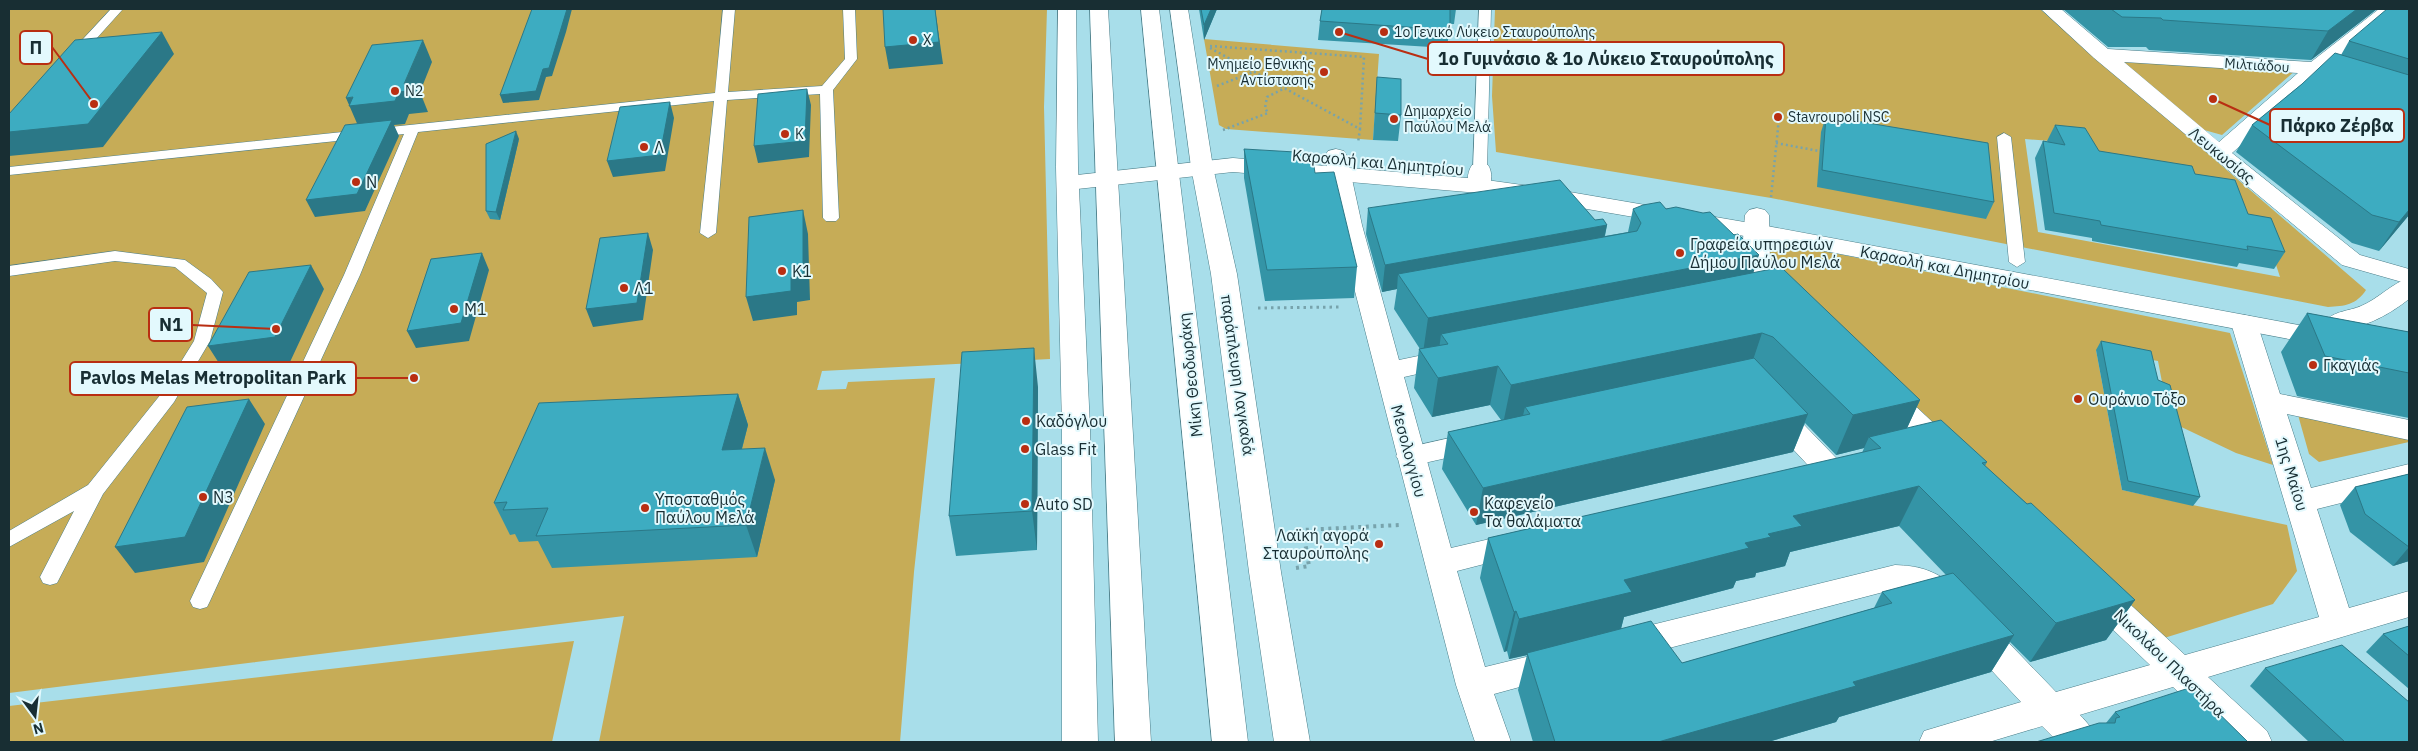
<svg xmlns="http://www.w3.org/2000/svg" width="2418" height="751" viewBox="0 0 2418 751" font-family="'IBM Plex Sans',sans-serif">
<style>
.green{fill:#c6ac57;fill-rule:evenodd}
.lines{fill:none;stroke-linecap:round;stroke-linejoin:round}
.service-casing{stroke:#4a7d88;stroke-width:1}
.pedestrian-casing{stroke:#4a7d88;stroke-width:1}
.minor-casing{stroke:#4a7d88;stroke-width:1}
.tertiary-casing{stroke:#4a7d88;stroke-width:1}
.secondary-casing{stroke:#4a7d88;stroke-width:1}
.trunk-casing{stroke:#4a7d88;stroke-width:1}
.path-far2{stroke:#77a3ac;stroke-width:2.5;stroke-dasharray:2 3;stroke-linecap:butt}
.path-far1{stroke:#77a3ac;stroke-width:3;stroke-dasharray:2.5 4;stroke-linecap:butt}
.path{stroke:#77a3ac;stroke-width:4;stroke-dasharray:3 4.5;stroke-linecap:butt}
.service{fill:#fff;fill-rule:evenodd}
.pedestrian{fill:#fff;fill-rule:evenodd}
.minor{fill:#fff;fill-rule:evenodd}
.tertiary{fill:#fff;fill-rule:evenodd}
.secondary{fill:#fff;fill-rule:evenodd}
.trunk{fill:#fff;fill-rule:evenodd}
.wall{fill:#3494a6;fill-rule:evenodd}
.shaded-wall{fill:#2b7887}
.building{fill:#3dacc1;stroke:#2b7887}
.poi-dot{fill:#b92e12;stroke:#e3f9fd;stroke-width:2}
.labels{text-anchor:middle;stroke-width:4;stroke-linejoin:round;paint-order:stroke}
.far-poi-label{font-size:14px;fill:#182e33;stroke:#e3f9fd;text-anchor:start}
.far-street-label{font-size:14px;fill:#182e33;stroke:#e3f9fd}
.poi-label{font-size:16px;fill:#182e33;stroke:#e3f9fd;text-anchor:start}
.street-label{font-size:16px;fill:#182e33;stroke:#e3f9fd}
.leader{fill:none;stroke:#b92e12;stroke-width:2}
.callout-dot{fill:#b92e12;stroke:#e3f9fd;stroke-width:2}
.callout{fill:#e3f9fd;stroke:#b92e12;stroke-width:2}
.callout-label{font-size:18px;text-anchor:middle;font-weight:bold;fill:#182e33}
</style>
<rect width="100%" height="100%" fill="#a8deea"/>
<path class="green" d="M9,9H1047L1044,107L1050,359L822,371L817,390L846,389L848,382L935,378L914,572L900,742H599L624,616L9,693Z
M1495,9H2040L2366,290C2356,305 2345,306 2328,307L1771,198L1496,152L1492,96ZM2025,139L2076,143L2086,163L2266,234L2280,277L2038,232Z
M1204,39L1379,54L1373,140L1226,129L1219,125Z
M2121,60L2296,70L2222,135L2197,128Z
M1764,239L2230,333L2273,465L2236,453L2173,423L2166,403L2158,361L2096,350L2122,490L2287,525L2297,571L2273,604L2161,639L1787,290L1764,258Z
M2303,414L2409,435V442L2319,462L2309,454L2298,415Z
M574,641L552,742H9V706Z"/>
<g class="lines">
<defs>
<path id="service" d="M111,9H123L78,59H70L68,56L70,53Z
M723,9H735L728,92L822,86L845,59L843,9H855L857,59L833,90L839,218L836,221H826L823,218L820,94L727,100L716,233L708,238L700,233L714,101L418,132L360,275L210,601L207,607L200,609L193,607L190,601L344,275L404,134L9,175V167L715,93Z
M1479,9H1491L1487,170L1480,174L1473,170Z
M2004,133L2011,137L2025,262L2017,267L2009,262L1997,137Z
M115,251L185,260L211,279L223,292L210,341L174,402L103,494L57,583L50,585L43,583L40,577L74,511L9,547V531L88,485L161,394L194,341L207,293L175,267L115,261L9,276V266Z"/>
<path id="pedestrian" d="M1773,400L1783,403L1840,462L1844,469L1840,476L1829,480L1818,476L1763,417L1759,410L1763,403Z
M1481,431L1491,434L1496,441L1491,448L1411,466L1401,463L1396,456L1401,449Z
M2050,695C2070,702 2091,723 2099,742H2058L2037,721L2032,710L2037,699Z"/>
<path id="minor" d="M2041,9H2061L2108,49L2311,62L2379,9H2399L2329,68L2409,93V106L2318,77L2232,153L2360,255L2409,269V284L2342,265L2094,58ZM2124,62L2298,73L2219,142Z
M1336,149L1344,151L1347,156L1362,225L1399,360L1452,349L1462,352L1466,358L1462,364L1404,377L1451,548L1520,532L1531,536L1536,544L1531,552L1457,571L1485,667L1559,649L1571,653L1576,663L1571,673L1494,694L1511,742H1475L1456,685L1338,225L1325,156L1328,151Z
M1480,163L1488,165C1493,172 1492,184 1487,191L1479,193L1471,191C1466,184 1467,172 1472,165Z
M1757,208L1765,210L1769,215L1770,262L1776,277L1798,301L1794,307C1771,312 1749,283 1745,262C1741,247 1744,230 1745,215L1749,210Z
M2244,315L2253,317L2257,323L2280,394L2409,420V440L2287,414L2311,488L2409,464V486L2317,509L2349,608L2409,591V617L2208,677L2267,731L2272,742H2230L2173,687L1989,742H1919L1924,731L2021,702L1926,600L1911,590L1895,589L1627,659L1615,655L1610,645L1615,635L1627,631L1895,565C1919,566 1929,569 1950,582L2056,692L2150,665L2083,601L2079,592L2083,583L2095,579L2107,583L2185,655L2319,617L2231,323L2235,317Z
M1884,384L1894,386L1956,444L1961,451L1956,458L1946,461L1936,458L1874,400L1870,393L1874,386Z"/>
<path id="tertiary" d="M1058,9H1076L1078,167L1090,428L1098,742H1062V428L1056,167Z
M1170,9H1188L1213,167L1237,274L1281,572L1310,742H1274L1249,572L1211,274L1191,167Z"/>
<path id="secondary" d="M1233,158L1479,179L1558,190L1756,224L2331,331L2340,333L2344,339L2340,345L2331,347L1756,238L1558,204L1479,193L1233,172L1068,190L1060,188L1057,183L1060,178L1068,176Z
M2409,278V299C2389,315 2356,334 2330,327L2326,321C2333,311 2350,311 2361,306C2378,299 2392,283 2409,278Z"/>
<path id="trunk" d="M1090,9H1108L1151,742H1115Z
M1141,9H1159L1248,742H1212Z"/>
</defs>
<use href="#service" class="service-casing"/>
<use href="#pedestrian" class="pedestrian-casing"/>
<use href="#minor" class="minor-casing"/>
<use href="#tertiary" class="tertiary-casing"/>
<use href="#secondary" class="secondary-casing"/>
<use href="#trunk" class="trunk-casing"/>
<path class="path-far2" d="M1210,46L1364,57L1360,129
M1210,48L1360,129L1358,143
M1217,86L1253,72
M1223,130L1268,113L1265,108L1267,97L1285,88
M1776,143L1819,151
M1771,197L1779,118"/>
<path class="path-far1" d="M1258,308L1341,307"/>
<path class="path" d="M1296,568L1309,566L1303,530L1399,525"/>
<use href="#service" class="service"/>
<use href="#pedestrian" class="pedestrian"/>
<use href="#minor" class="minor"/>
<use href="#tertiary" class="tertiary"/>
<use href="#secondary" class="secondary"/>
<use href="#trunk" class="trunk"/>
</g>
<path class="wall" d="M1199,9H1217L1204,40Z
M1322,9H1456L1454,24H1450L1447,48L1318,40L1320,21Z
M2063,9H2377L2311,60L2149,50L2146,47H2108Z
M2409,9V215L2379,251L2352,243L2236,152L2252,125L2302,84L2341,55L2349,41Z
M1377,77L1401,115L1398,141L1373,140Z
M1826,116L1994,202L1986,219L1817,187L1821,132Z
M2055,125L2099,151L2195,174L2248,214L2285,252L2274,269L2239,263L2237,267L2092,241V238L2045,230L2035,158L2043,141L2048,142L2047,141Z
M519,139L500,220L490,219L486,211Z
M1244,149L1315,173L1357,267L1354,298L1265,301L1244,178Z
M1368,208L1595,220L1607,225L1605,236L1628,232L1633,209H1666L1734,235L1753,273L1920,400L1907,428L1987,462L1985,466L2135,600L2106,640L2030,662L2010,642L1991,672L1839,717L1836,722L1768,742H1533L1518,690L1527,655L1509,659L1507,651L1504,652L1480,578L1488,538L1862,453L1864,448L1836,455L1805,423L1793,452L1476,525L1442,469L1448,432L1501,420L1490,405L1432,417L1414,388L1419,349H1420L1394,309L1397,289L1382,292L1366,234ZM1899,526L1946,575L1882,592L1874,608L1682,663L1621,629L1624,617L1733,588L1736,581L1755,577L1756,573L1785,566L1790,552Z
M2307,313L2409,332V418L2297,396L2281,352Z
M2101,341L2158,380L2200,497L2193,506L2122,490L2096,350Z
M1038,387L1037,550L956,556L949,516Z
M738,394L748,425L742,449L775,480L757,557L552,568L538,541L519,542L515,534L510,535L494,503Z
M2409,474V561L2393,566L2350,532L2340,505L2355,487Z
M2409,626V689L2366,652L2383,634Z
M2265,668L2409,742H2309L2250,686Z
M2115,712L2248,742L2106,723Z"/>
<path class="shaded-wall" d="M567,9H572L566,32L552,76L546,77L539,100L503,103L500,95L543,69Z
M935,9L943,64L889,69L885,47Z
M1211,9H1217L1204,40V25Z
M2357,9H2377L2311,60L2328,31Z
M162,32L174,54L103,147L9,156V132Z
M423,40L432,62L420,92L428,112L409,114L405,124L394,125L399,136L365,211L315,217L306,200L359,128L346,98L399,92L404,84Z
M807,89L811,105L809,157L758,163L754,146Z
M670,102L674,118L665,171L613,177L607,161Z
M516,131L519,139L500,220L496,212Z
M803,210L808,234L810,300L797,302V315L753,321L746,297L791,277Z
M2409,210V215L2379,251L2399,222Z
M1607,225L1601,252L1398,274L1397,289L1382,292L1385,265Z
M648,233L653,250L643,320L593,327L586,309Z
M482,253L489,270L469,341L416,348L407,331Z
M1759,255L1748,290L1441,334L1439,350L1423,353L1428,318Z
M311,265L324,289L290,362L224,371L208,346Z
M1762,333L1749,372L1525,407L1522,420L1503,424L1511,385Z
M1034,348L1038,387L1037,550L1032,511Z
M1498,366L1490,405L1432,417L1438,378Z
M738,394L748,425L733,482L722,450Z
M249,399L265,424L204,562L135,573L115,547Z
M1920,400L1902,439L1869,437L1864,448L1836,455L1853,415Z
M1808,414L1793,452L1476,525L1483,488Z
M765,448L775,480L757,557L746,525Z
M1919,486L1899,526L1790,552L1785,566L1756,573L1755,577L1736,581L1733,588L1624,617L1620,632L1527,653V655L1509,659L1519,619L1624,580L1745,543L1768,534L1793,516Z
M2409,547V561L2393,566Z
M2135,600L2106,640L2030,662L2056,623Z
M1516,611L1507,651L1504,652L1514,612Z
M2014,635L1991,672L1839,717L1836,722L1768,742H1658L1853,682Z"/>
<path class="building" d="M532,9H567L549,68L543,69L536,91L500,95Z
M883,9H935L939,42L885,47Z
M1201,9H1211L1204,25Z
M1322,9H1450V30L1320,21Z
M2111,9H2357L2328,31L2163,20L2161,18L2122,17Z
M2387,9H2409V59L2349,41Z
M162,32L88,124L9,132V114L75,40Z
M423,40L404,84L418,90L399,92L395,101L349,106L353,97L346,98L372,45Z
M2335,53L2409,75V210L2399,222L2372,215L2252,125L2302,84Z
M1377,77L1401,79V115L1375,113Z
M807,89L805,141L754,146L758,94Z
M670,102L660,155L607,161L620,107Z
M1826,116L1988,143L1994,202L1822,170Z
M392,120L357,194L306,200L345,125Z
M2055,125L2085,128L2099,151L2192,166L2195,174L2235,180L2248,214L2271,218L2285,252L2247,246L2248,250L2101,225L2100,221L2054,213L2043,141L2065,145Z
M516,131L496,212L486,211V144Z
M1244,149L1312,153L1315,173L1334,172L1357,267L1267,270Z
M1560,180L1595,220L1603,219L1607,225L1385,265L1368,208Z
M1660,202L1666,209L1676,207L1703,213L1710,212L1734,235L1738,234L1759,255L1428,318L1398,274L1637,231L1641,223L1633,209L1643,205Z
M803,210V276L791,277V291L746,297L749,217Z
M648,233L637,303L586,309L600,238Z
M482,253L461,323L407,331L431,259Z
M311,265L275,337L208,346L249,272Z
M1777,268L1783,269L1920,400L1853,415L1773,337L1762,333L1511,385L1498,366L1438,378L1419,349L1448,344L1441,334Z
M2307,313L2409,332V373L2325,356Z
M2101,341L2151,351L2158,380L2170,385L2200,497L2128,481Z
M1034,348L1032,511L949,516L962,352Z
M1754,358L1808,414L1483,488L1448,432L1530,414L1525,407Z
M738,394L722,450L765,448L746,525L536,536L548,508L503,510L507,502L494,503L539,403Z
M249,399L185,537L115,547L187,407Z
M1941,420L1987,462L1982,463L2027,504L2031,503L2135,600L2056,623L1919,486L1793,516L1802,526L1768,534L1771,537L1745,543L1749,548L1624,580L1632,592L1519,619L1516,611L1514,612L1488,538L1881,448L1869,437Z
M2409,474V547L2365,514L2355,487Z
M1953,573L2014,635L1853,682L1856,686L1658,742H1555L1527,653L1651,621L1682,663L1892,603L1882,592Z
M2409,626V656L2383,634Z
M2342,645L2409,702V742H2345L2265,668Z
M2192,687L2248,742H2036L2099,723H2115L2116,718L2120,717L2115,712Z"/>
<g class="poi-dot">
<circle cx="1384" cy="32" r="5"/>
<circle cx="913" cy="40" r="5"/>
<circle cx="1324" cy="72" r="5"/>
<circle cx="395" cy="91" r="5"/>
<circle cx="1778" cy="117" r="5"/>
<circle cx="1394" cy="119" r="5"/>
<circle cx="785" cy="134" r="5"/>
<circle cx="644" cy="147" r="5"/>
<circle cx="356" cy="182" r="5"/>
<circle cx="1680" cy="253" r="5"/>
<circle cx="782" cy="271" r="5"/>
<circle cx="624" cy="288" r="5"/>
<circle cx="454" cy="309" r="5"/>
<circle cx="2313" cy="365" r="5"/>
<circle cx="2078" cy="399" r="5"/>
<circle cx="1026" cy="421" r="5"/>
<circle cx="1025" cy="449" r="5"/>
<circle cx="203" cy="497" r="5"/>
<circle cx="1025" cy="504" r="5"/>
<circle cx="645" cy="508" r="5"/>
<circle cx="1474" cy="512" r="5"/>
<circle cx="1379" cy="544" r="5"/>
</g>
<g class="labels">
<g class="far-poi-label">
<text x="1394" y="37">1ο Γενικό Λύκειο Σταυρούπολης</text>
<text x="923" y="45">Χ</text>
<text x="1314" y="69" text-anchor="end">Μνημείο Εθνικής<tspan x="1314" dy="16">Αντίστασης</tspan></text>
<text x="405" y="96">Ν2</text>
<text x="1404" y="116">Δημαρχείο<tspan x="1404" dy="16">Παύλου Μελά</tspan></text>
<text x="1788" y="122">Stavroupoli NSC</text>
<text x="795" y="139">Κ</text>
</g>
<g class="far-street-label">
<text transform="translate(2257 65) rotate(4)" y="5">Μιλτιάδου</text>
</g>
<g class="poi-label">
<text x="654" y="153">Λ</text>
<text x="366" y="188">Ν</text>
<text x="1690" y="250">Γραφεία υπηρεσιών<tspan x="1690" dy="18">Δήμου Παύλου Μελά</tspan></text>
<text x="792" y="277">Κ1</text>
<text x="634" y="294">Λ1</text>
<text x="464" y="315">Μ1</text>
<text x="2323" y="371">Γκαγιάς</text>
<text x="2088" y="405">Ουράνιο Τόξο</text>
<text x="1036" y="427">Καδόγλου</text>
<text x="1035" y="455">Glass Fit</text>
<text x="213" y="503">Ν3</text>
<text x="655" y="505">Υποσταθμός<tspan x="655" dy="18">Παύλου Μελά</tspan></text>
<text x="1484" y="509">Καφενείο<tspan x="1484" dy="18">Τα θαλάματα</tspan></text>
<text x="1035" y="510">Auto SD</text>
<text x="1369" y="541" text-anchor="end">Λαϊκή αγορά<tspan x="1369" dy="18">Σταυρούπολης</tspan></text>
</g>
<g class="street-label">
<text transform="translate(2222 155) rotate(39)" y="6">Λευκωσίας</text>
<text transform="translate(1378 162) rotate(5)" y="6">Καραολή και Δημητρίου</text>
<text transform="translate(1945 267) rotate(11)" y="6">Καραολή και Δημητρίου</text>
<text transform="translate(1190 375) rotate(-96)" y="6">Μίκη Θεοδωράκη</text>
<text transform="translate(1238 375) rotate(82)" y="6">παράπλευρη Λαγκαδά</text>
<text transform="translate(1409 451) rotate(75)" y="6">Μεσολογγίου</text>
<text transform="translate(2292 474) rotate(73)" y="6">1ης Μαϊου</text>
<text transform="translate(2170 663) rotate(44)" y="6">Νικολάου Πλαστήρα</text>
</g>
</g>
<path class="leader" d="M94 104L52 47M1339 32L1428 59M2213 99L2270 125M276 329L192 325M414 378L356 378"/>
<g class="callout-dot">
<circle cx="94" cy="104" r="5"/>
<circle cx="1339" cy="32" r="5"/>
<circle cx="2213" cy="99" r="5"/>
<circle cx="276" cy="329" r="5"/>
<circle cx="414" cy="378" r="5"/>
</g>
<g class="callout">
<rect x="20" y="31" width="32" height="33" rx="5"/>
<rect x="1428" y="42" width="356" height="33" rx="5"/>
<rect x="2270" y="109" width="134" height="33" rx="5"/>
<rect x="149" y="308" width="43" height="33" rx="5"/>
<rect x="70" y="362" width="286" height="33" rx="5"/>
</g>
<g class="callout-label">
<text x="36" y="54">Π</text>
<text x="1606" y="65">1ο Γυμνάσιο &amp; 1ο Λύκειο Σταυρούπολης</text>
<text x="2337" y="132">Πάρκο Ζέρβα</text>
<text x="171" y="331">Ν1</text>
<text x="213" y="384">Pavlos Melas Metropolitan Park</text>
</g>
<rect width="2418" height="751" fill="none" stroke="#182e33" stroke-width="20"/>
<g transform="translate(35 716) rotate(165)" stroke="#e3f9fd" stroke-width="4" paint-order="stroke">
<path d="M0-4L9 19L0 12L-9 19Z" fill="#182e33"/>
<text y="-8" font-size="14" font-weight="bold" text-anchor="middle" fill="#182e33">N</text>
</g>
</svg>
